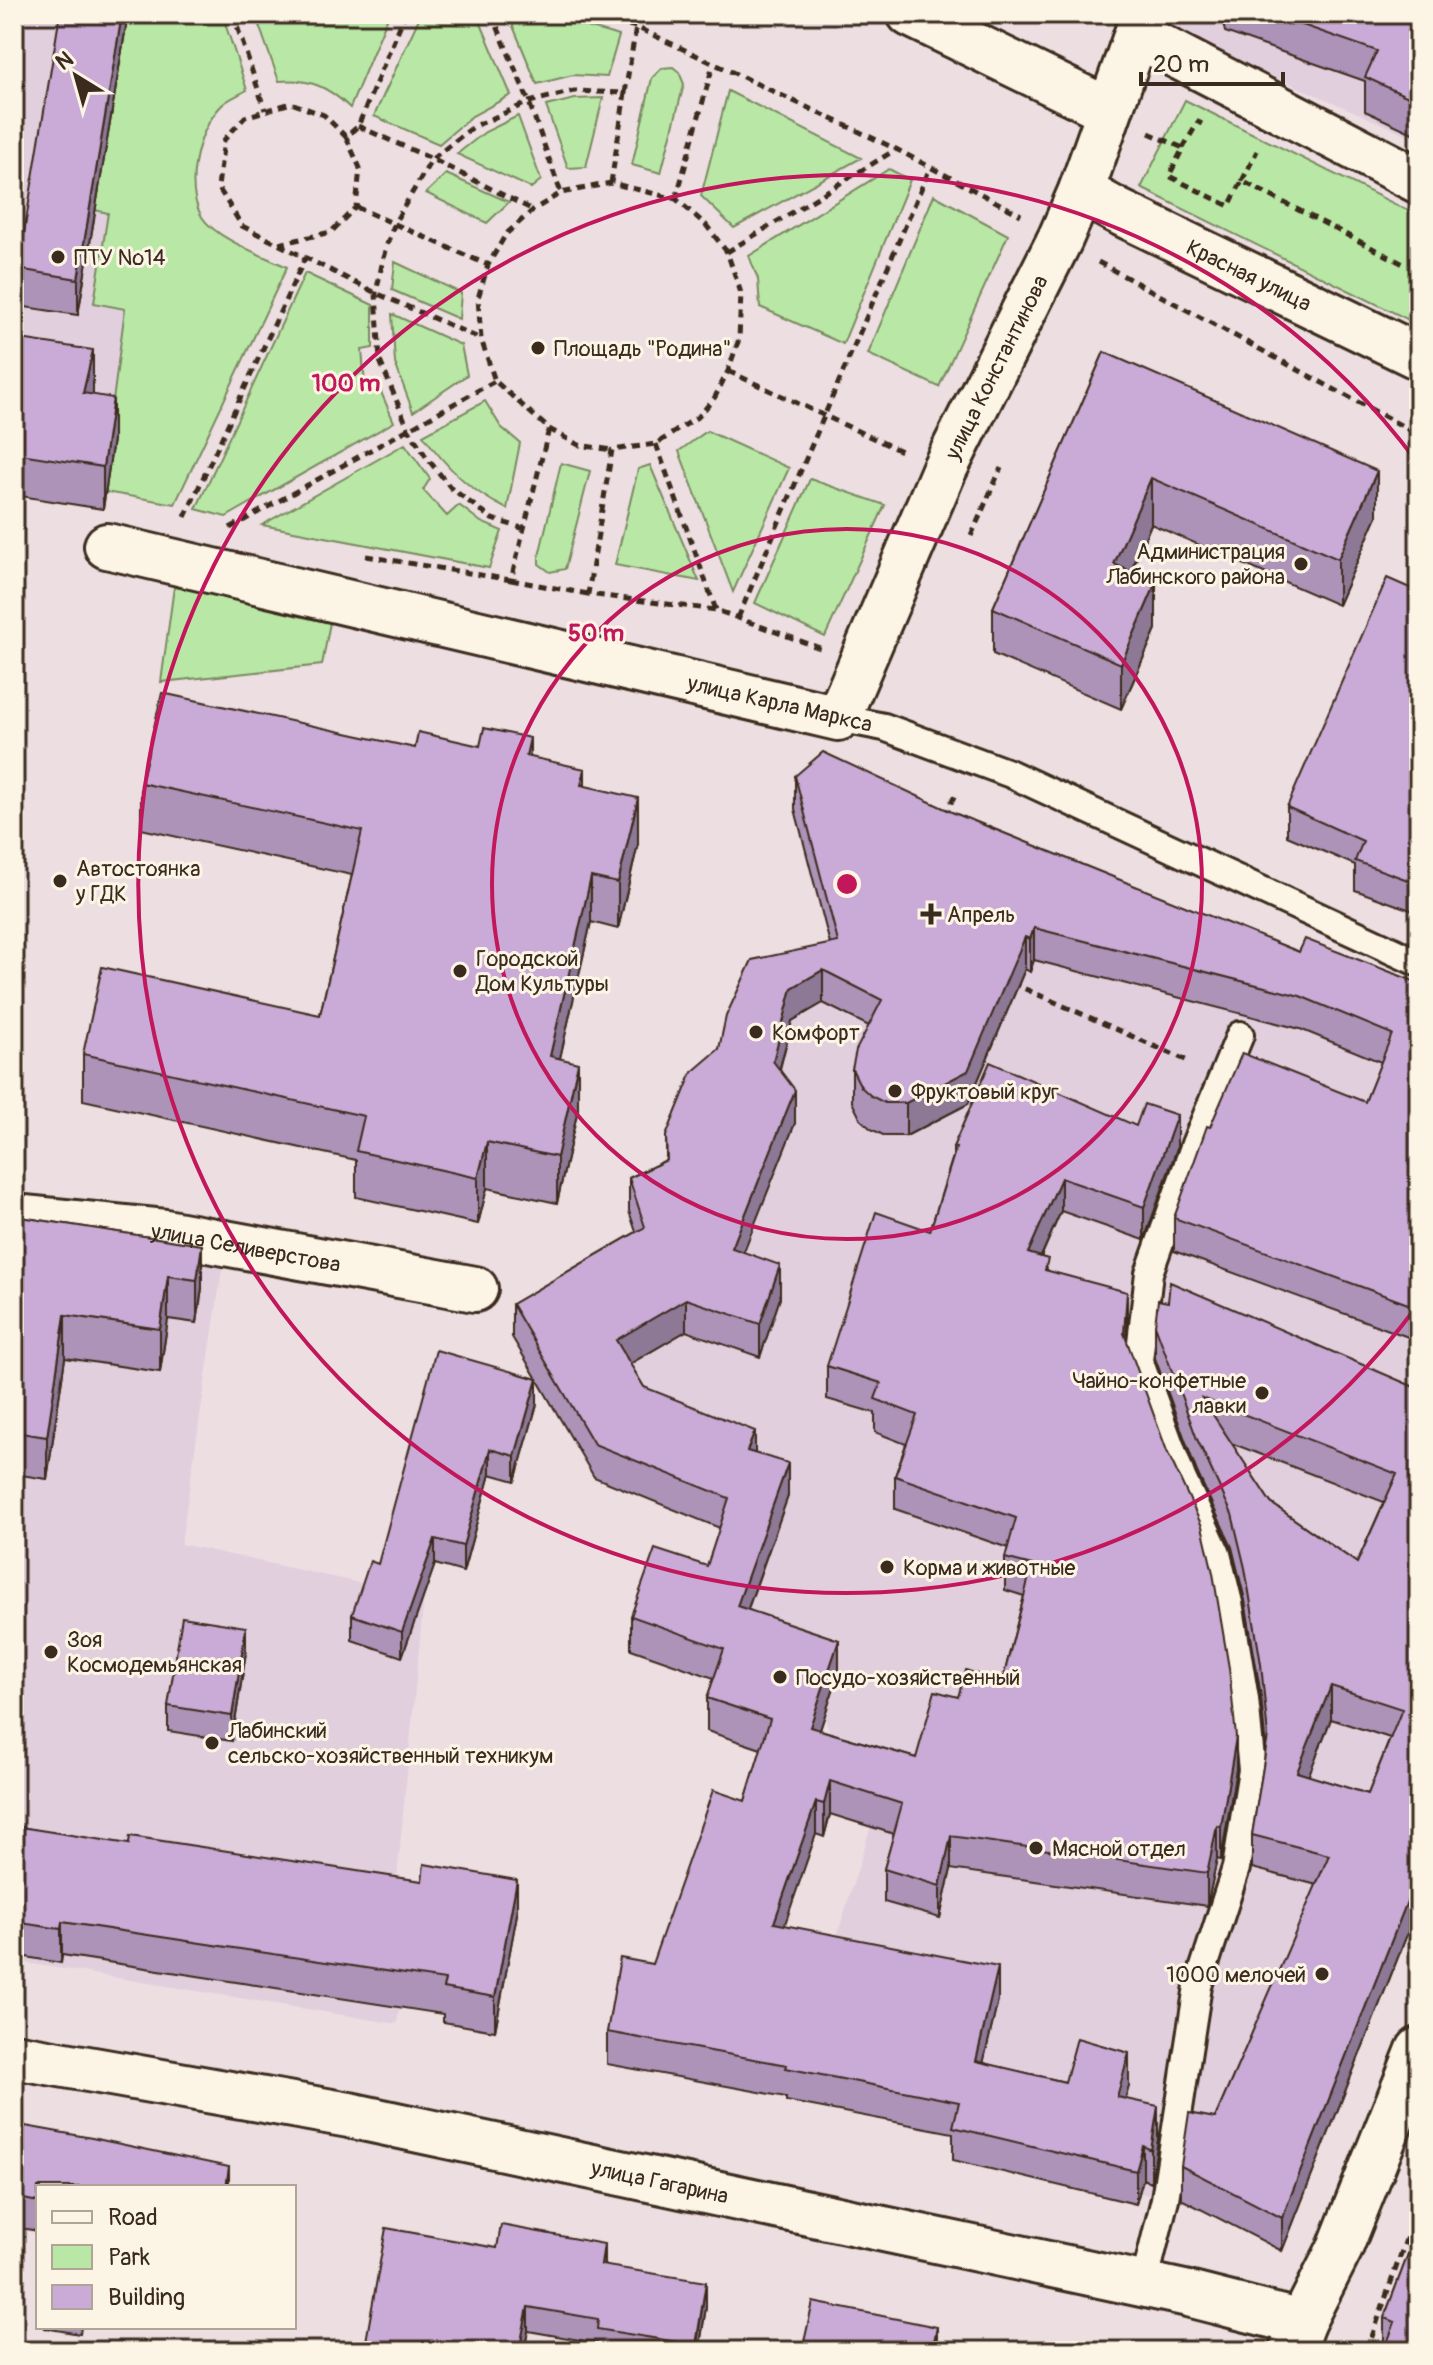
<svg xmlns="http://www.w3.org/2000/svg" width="1433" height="2365" viewBox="0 0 1433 2365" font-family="Pangolin,sans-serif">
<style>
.built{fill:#e2cfde}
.green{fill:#b9e8a6;stroke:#7a8962;stroke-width:2}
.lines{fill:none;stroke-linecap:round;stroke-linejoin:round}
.lane-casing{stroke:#3b2a1e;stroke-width:32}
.street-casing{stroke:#3b2a1e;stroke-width:50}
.secondary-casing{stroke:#3b2a1e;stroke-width:50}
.path{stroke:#3b2a1e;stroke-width:5;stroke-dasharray:8 6;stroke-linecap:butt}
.lane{stroke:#fcf5e5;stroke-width:26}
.street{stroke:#fcf5e5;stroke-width:44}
.secondary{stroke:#fcf5e5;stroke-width:44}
.wall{fill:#ae93b9;stroke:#3b2a1e;stroke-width:2;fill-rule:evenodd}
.shaded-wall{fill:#8d7896;stroke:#3b2a1e;stroke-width:2}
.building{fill:#caabd7;stroke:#3b2a1e;stroke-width:2;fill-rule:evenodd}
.ring{fill:none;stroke:#c2185b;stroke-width:4}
.poi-dot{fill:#3b2a1e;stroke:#fcf5e5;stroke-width:3}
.labels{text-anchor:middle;stroke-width:6;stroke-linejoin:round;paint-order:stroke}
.poi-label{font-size:22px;fill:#3b2a1e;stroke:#fcf5e5;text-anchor:start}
.street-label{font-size:22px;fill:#3b2a1e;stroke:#fcf5e5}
.centre{fill:#c2185b;stroke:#fcf5e5;stroke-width:4}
.ring-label{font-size:24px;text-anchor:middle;font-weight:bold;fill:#c2185b;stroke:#fcf5e5;stroke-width:6;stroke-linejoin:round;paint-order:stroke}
</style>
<rect width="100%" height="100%" fill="#eddfe1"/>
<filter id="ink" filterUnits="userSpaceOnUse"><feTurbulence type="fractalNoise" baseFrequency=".0125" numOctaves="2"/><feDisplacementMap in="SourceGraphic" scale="16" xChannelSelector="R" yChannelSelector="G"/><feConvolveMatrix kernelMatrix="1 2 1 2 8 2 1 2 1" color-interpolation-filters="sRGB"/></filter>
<g filter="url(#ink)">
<path class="built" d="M14,14H128L96,210L108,212L94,302L125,309L103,508L14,496Z
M1178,14H1419V140L1172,32Z
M795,809L1419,1016V1904L1192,2205L1139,2193L1153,2138L1117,2129L1128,2086L1065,2115L827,1968L893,1755L831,1735L824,1716L721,1681L728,1531L617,1486L582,1458L639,1241L629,1211L667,1193L692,1105L838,976Z
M14,1248L224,1257L181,1544L424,1597L396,1889L418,1896L397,2024L14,1961Z"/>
<path class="green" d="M128,14H222L247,90C239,95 227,99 221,106C197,131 184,186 202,217C216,239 264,256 287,267L175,504L105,492L113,440L108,439L125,309L94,303L108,213L95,210Z
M255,14H389L350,108C329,87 309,78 279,81Z
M421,14H477L511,95L472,116L439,144L374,116Z
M508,14H542L619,36L607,77L573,75L537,84Z
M673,67L679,72L684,84L661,173L632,165L652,78L662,68Z
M728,91L861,158L734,228L701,196Z
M603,98L586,167L568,168L546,106L575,99Z
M1185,100L1419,216V325L1141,188Z
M518,116L541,180L531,188L457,154L485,132Z
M889,169L910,180L843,344L760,307L758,279L749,256Z
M446,174L509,202L487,223L426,193Z
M934,195L1008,235L939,387L868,354Z
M395,262L461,293L459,319L392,290Z
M305,273L373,305V348L362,350L365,384L378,385L394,422L226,517L196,509Z
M392,314L461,345L467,375L413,412L395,363Z
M485,401L501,427L520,443L507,509C470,491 447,468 423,435Z
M707,431L789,468L733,592L679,451Z
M405,444L430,479L423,490L447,516L459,505L481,522L502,531L489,568L262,525Z
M561,463L590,471L565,569L550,572L539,564V556Z
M650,465L699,581L615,565L638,469Z
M810,479L885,505L825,637L755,603Z
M174,587L331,617L322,665L161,682Z"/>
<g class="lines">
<defs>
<path id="lane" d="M838,718L884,727L1011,774L1419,963
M1144,2284L1165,2199L1198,1986L1236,1868L1252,1770L1245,1699L1229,1603L1217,1554L1182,1478L1139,1360L1149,1273L1195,1144L1240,1035"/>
<g id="street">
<path d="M910,14L1108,110"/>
<path d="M1137,35L1419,181"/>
<path id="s1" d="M1081,191L1117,211L1419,357"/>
<path id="s2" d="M107,546L838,718L944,470L1060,239L1081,191L1144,14"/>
<path id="s3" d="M14,1217L165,1232L475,1289"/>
<path d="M1302,2323L1340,2248L1419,2050"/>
</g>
<g id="secondary">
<path id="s4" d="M14,2056L349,2115L1184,2293L1302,2323L1292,2351"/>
</g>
</defs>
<use href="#lane" class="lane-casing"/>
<use href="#street" class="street-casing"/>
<use href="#secondary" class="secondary-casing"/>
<path class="path" d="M233,14L265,110
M492,14L529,102L561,193
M587,14L636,27L896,149L1021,215
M358,126L432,159L533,210
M1149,133L1183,148L1169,176L1229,206L1242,181L1419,272
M346,137L324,115L291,103L245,117L224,140L218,187L242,226L376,293L481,339
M1183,148L1198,122L1202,124
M1242,181L1257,151
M611,183L625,93
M676,199L713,65
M356,207L488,265
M279,244L331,232L356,207L360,168L346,137L358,126L405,14
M727,252L895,150
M1098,262L1419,435
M728,371L903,452
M549,429L579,445L612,450
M656,444L716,610
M185,517L305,258
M230,528L495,381
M525,529L492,519L451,488L427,458L408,428L380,361L376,293L385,250L395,222L432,159L473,127L529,102L574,91L625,93L636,27
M971,536L1001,468
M366,556L511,580L549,429L495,381L481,339L478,298L488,265L506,234L533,210L561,193L611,183L676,199L706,225L727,252L741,293L739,339L728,371L715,397L699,416L656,444L612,450L588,594L716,610L820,648
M511,580L588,594
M738,618L930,168
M945,816L956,792
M1012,983L1190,1062
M1367,2351L1419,2202"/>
<use href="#lane" class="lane"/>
<use href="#street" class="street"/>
<use href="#secondary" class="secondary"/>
</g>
<path class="wall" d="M128,14L78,315L18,306V269Z
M1221,14H1419V136L1365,111V81L1225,32Z
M14,338L93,392V395L113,439L103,509L14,495Z
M1104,352L1377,516L1338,605L1151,524L1131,572L1156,629L1121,709L993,654V608Z
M1419,592V913L1355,890V865L1287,836V807Z
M415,748L530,757L585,786L638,844L618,929L591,922L560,1058L578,1109L557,1203L487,1188L478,1224L356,1197V1160L83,1100V1054L320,1015L352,875L141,829V783Z
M795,776L954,813L1299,952L1419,983V1341L1174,1251V1218L1210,1127L1365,1102L1381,1062L1300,1029L1034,960L1030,972L1025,969L968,1104L906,1136H885L871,1129L861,1120L852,1102V1069L869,1026L823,1003L792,1021L780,1069L795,1123L743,1252L780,1298L760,1357L686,1331L630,1364L644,1387L755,1453L788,1496L748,1609L839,1672L820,1730L916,1758L958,1697L1002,1683L1024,1596L1005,1590V1558L1008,1548L895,1509V1476L906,1444L875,1432V1413L827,1399V1366L930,1231L953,1156V1147L1177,1148L1144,1240L1061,1211L1041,1257L1048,1271L1127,1324L1126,1338L1236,1769L1221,1860L1217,1859L1207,1906L951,1869L940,1918L884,1902V1869L894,1834L830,1814L824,1837L816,1834L784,1925L998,2000L983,2063L1065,2082L1129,2086L1125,2098L1158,2139L1151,2183L1143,2179L1136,2204L953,2160V2133L786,2101V2097L607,2064V2032L652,1964L745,1801L761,1749L707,1731V1698L714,1678L631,1649V1616L707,1566L720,1528L594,1477L537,1379V1404L515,1481L490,1474L463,1572L435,1564L402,1657L352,1640V1615L378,1564L537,1379L512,1337V1304L636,1232L629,1211V1178L666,1160V1136L719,1049L830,944L795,809Z
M14,1216L202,1245V1288L197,1323L168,1319L160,1372L65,1358L47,1479L14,1474Z
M1155,1325L1419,1389V1904L1282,2251L1181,2199V2166L1215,2118L1317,1885L1252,1868V1835L1266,1749L1261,1696L1245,1600L1232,1547L1197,1472L1155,1358ZM1231,1443L1384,1502L1357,1563L1271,1503ZM1331,1719L1390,1738L1368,1794L1308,1776Z
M246,1652L232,1741L168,1731V1706Z
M14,1826L517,1914L495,2031L443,2022V2014L62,1955L61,1963L14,1955Z
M14,2124L229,2187H38V2231L14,2227Z
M1419,2225V2351L1385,2348L1384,2347V2318Z
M497,2248L604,2265L706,2307L699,2351H597V2343L528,2331L524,2351H365V2347Z
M44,2327H81L80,2334L44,2328Z"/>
<path class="shaded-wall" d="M122,14H128L78,315V279Z
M93,350V392L83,435V393Z
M113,398V439L103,509V467Z
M1377,471V516L1338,605V559Z
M1151,478V524L1114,610V564Z
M1156,583V629L1121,709V664Z
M530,738V784L526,756Z
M585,769V814L581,785Z
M638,798V844L618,929V883Z
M591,877V922L550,1102V1056Z
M1034,928V960L1030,972V939Z
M1025,937V969L968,1104L906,1136V1103Z
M823,970V1003L792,1021L773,1094V1061L792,988Z
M578,1063V1109L557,1203V1157Z
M795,1090V1123L732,1281V1248Z
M1419,1097V1130L1410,1121Z
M1177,1115V1148L1144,1240V1207Z
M487,1142V1188L478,1224V1178Z
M1061,1178V1211L1028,1286V1253Z
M202,1245V1288L197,1323V1280Z
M780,1265V1298L760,1357V1324Z
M168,1276V1319L160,1372V1329Z
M1127,1292V1324L1124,1365V1333Z
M686,1299V1331L616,1372V1340Z
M65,1315V1358L47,1479V1437Z
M537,1379V1404L515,1481V1456Z
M755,1431V1464L747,1451Z
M490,1449V1474L463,1572V1546Z
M788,1463V1496L737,1639V1606Z
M435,1539V1564L402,1657V1632Z
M246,1627V1652L232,1741V1716Z
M839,1640V1672L810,1760V1727Z
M1331,1686V1719L1297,1805V1772Z
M1236,1737V1769L1221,1860V1827Z
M830,1781V1814L824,1837V1804Z
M816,1802V1834L774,1956V1923Z
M1217,1826V1859L1207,1906V1873Z
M951,1836V1869L940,1918V1886Z
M1419,1871V1904L1282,2251V2218Z
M517,1880V1914L495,2031V1997Z
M62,1922V1955L61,1963V1929Z
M998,1967V2000L976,2094V2061Z
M1129,2053V2086L1117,2129V2097Z
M1158,2106V2139L1151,2183V2150Z
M1143,2146V2179L1136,2204V2171Z
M229,2167V2187H226Z
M604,2244V2269L601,2265Z
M706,2282V2307L699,2351H696Z
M528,2307V2331L524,2351H519Z
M937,2327V2351H932Z"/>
<path class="building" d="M60,14H122L78,279L18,269Z
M1271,14H1419V102L1365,77L1377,51Z
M14,338L93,350L83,393L113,398L103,467L14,453Z
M1104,352L1377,471L1338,559L1151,478L1114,564L1156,583L1121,664L993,608Z
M1387,578L1419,592V884L1355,861L1363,841L1287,807Z
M162,693L415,748L418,732L480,746L484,728L530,738L526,756L585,769L581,785L638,798L618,883L591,877L550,1056L578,1063L557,1157L487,1142L478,1178L356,1151L364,1116L83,1054L102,967L320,1015L362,831L141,783Z
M823,752L954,813L1299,952L1305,939L1419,983V1097L1410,1121L1419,1124V1308L1174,1218L1207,1126L1210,1127L1242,1053L1365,1102L1392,1034L1300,996L1034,928L1030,939L1025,937L968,1071L906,1103H885L871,1096L861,1087L852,1069L856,1050L882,1000L823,970L792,988L773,1061L795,1090L732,1248L780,1265L760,1324L686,1299L616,1340L644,1387L755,1431L747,1451L788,1463L737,1606L839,1640L810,1727L916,1758L935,1691L958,1697L966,1670L1002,1683L1032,1565L1005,1558L1016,1518L895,1476L917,1415L875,1399L881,1383L827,1366L876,1212L930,1231L956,1148L953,1147L990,1062L1136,1126L1144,1104L1177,1115L1144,1207L1061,1178L1028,1253L1048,1259L1045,1270L1127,1292L1124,1333L1167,1451L1202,1526L1213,1573L1229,1668L1236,1737L1221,1827L1217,1826L1207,1873L951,1836L940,1886L884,1869L902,1804L830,1781L824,1804L816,1802L774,1923L998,1967L976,2061L1065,2082L1077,2038L1129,2053L1117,2097L1158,2106L1151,2150L1143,2146L1136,2171L953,2127L959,2102L786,2068L787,2065L607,2032L620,1958L652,1964L713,1790L745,1801L770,1719L707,1698L724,1649L631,1616L655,1549L707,1566L729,1498L594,1444L512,1304L645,1227L629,1178L667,1160L666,1136L692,1072L719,1049L726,1016L752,960L838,942L795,776Z
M14,1216L202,1245L197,1280L168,1276L160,1329L65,1315L47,1437L14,1432Z
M1170,1282L1419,1389V1871L1282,2218L1181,2166L1189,2113L1215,2118L1329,1855L1252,1835L1268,1736L1261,1664L1245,1568L1232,1514L1197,1439L1155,1325L1158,1300L1168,1302ZM1202,1398L1397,1474L1357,1563L1271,1503ZM1331,1686L1402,1709L1368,1794L1297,1772Z
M436,1350L537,1379L515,1456L490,1449L463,1546L435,1539L402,1632L352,1615L370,1561L378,1564Z
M182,1617L246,1627L232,1716L168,1706Z
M14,1826L129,1844L130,1836L422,1881L424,1864L517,1880L495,1997L443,1988L445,1980L62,1922L61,1929L14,1922Z
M14,2124L92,2138L229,2167L226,2187H38V2202L14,2197Z
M501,2225L604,2244L601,2265L706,2282L696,2345L597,2329L598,2319L528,2307L519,2351H390L365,2347L386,2228L497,2248Z
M1419,2225V2351H1384L1395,2322L1384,2318Z
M813,2302L937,2327L932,2351H802Z"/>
</g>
<g class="ring">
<circle cx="847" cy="884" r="355"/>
<path d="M1417 1306A709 709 0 1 1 1417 462"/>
</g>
<g class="poi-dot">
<circle cx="58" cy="257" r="8"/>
<circle cx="538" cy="348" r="8"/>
<circle cx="1301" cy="564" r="8"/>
<circle cx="60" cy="881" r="8"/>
<path d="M927 902h8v8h8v8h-8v8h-8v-8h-8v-8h8z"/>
<circle cx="460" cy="971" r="8"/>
<circle cx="756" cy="1032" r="8"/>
<circle cx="895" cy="1091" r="8"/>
<circle cx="1262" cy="1393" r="8"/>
<circle cx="887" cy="1567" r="8"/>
<circle cx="51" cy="1652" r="8"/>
<circle cx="780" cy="1677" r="8"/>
<circle cx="212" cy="1743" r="8"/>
<circle cx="1036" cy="1848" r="8"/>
<circle cx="1322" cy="1974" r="8"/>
</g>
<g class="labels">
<g class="poi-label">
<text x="74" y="265">ПТУ №14</text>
<text x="554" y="356">Площадь "Родина"</text>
<text x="1285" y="559" text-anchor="end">Администрация<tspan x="1285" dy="25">Лабинского района</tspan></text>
<text x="76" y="876">Автостоянка<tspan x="76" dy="25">у ГДК</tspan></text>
<text x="947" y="922">Апрель</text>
<text x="476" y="966">Городской<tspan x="476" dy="25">Дом Культуры</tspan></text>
<text x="772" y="1040">Комфорт</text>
<text x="911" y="1099">Фруктовый круг</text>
<text x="1246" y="1388" text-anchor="end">Чайно-конфетные<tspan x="1246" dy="25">лавки</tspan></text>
<text x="903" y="1575">Корма и животные</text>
<text x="67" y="1647">Зоя<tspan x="67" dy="25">Космодемьянская</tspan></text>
<text x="796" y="1685">Посудо-хозяйственный</text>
<text x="228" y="1738">Лабинский<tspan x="228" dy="25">сельско-хозяйственный техникум</tspan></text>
<text x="1052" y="1856">Мясной отдел</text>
<text x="1306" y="1982" text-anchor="end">1000 мелочей</text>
</g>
<g class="street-label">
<text dy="8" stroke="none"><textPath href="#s1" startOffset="188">Красная улица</textPath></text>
<text dy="8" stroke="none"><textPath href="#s2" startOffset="1136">улица Константинова</textPath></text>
<text transform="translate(780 703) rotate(13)" y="8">улица Карла Маркса</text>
<text dy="8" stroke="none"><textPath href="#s3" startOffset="234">улица Селиверстова</textPath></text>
<text dy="8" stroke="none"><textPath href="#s4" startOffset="658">улица Гагарина</textPath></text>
</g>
</g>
<circle cx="847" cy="884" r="12" class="centre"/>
<g class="ring-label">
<text x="346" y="391">100 m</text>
<text x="596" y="641">50 m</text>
</g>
<rect width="1433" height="2365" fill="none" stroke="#fcf5e5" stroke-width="48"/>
<rect x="24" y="24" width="1385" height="2317" fill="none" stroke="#3b2a1e" stroke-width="3" filter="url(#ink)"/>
<rect x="36" y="2185" width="260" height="144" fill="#fcf5e5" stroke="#afa495" stroke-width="2"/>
<rect x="52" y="2211" width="40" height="12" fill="#fcf5e5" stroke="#afa495" stroke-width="2"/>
<text x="108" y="2225" font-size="24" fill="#3b2a1e">Road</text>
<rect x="52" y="2245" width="40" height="24" fill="#b9e8a6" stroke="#afa495" stroke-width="2"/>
<text x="108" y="2265" font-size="24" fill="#3b2a1e">Park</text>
<rect x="52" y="2285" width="40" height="24" fill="#caabd7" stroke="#afa495" stroke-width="2"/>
<text x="108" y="2305" font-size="24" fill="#3b2a1e">Building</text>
<g transform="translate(76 76) rotate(323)" stroke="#fcf5e5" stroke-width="6" paint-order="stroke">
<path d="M0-6L14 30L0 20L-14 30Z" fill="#3b2a1e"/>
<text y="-12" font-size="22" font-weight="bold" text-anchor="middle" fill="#3b2a1e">N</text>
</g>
<path d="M1141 72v12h142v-12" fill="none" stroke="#3b2a1e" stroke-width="4"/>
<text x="1153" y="72" font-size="24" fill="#3b2a1e" stroke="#fcf5e5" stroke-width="6" paint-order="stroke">20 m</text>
</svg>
